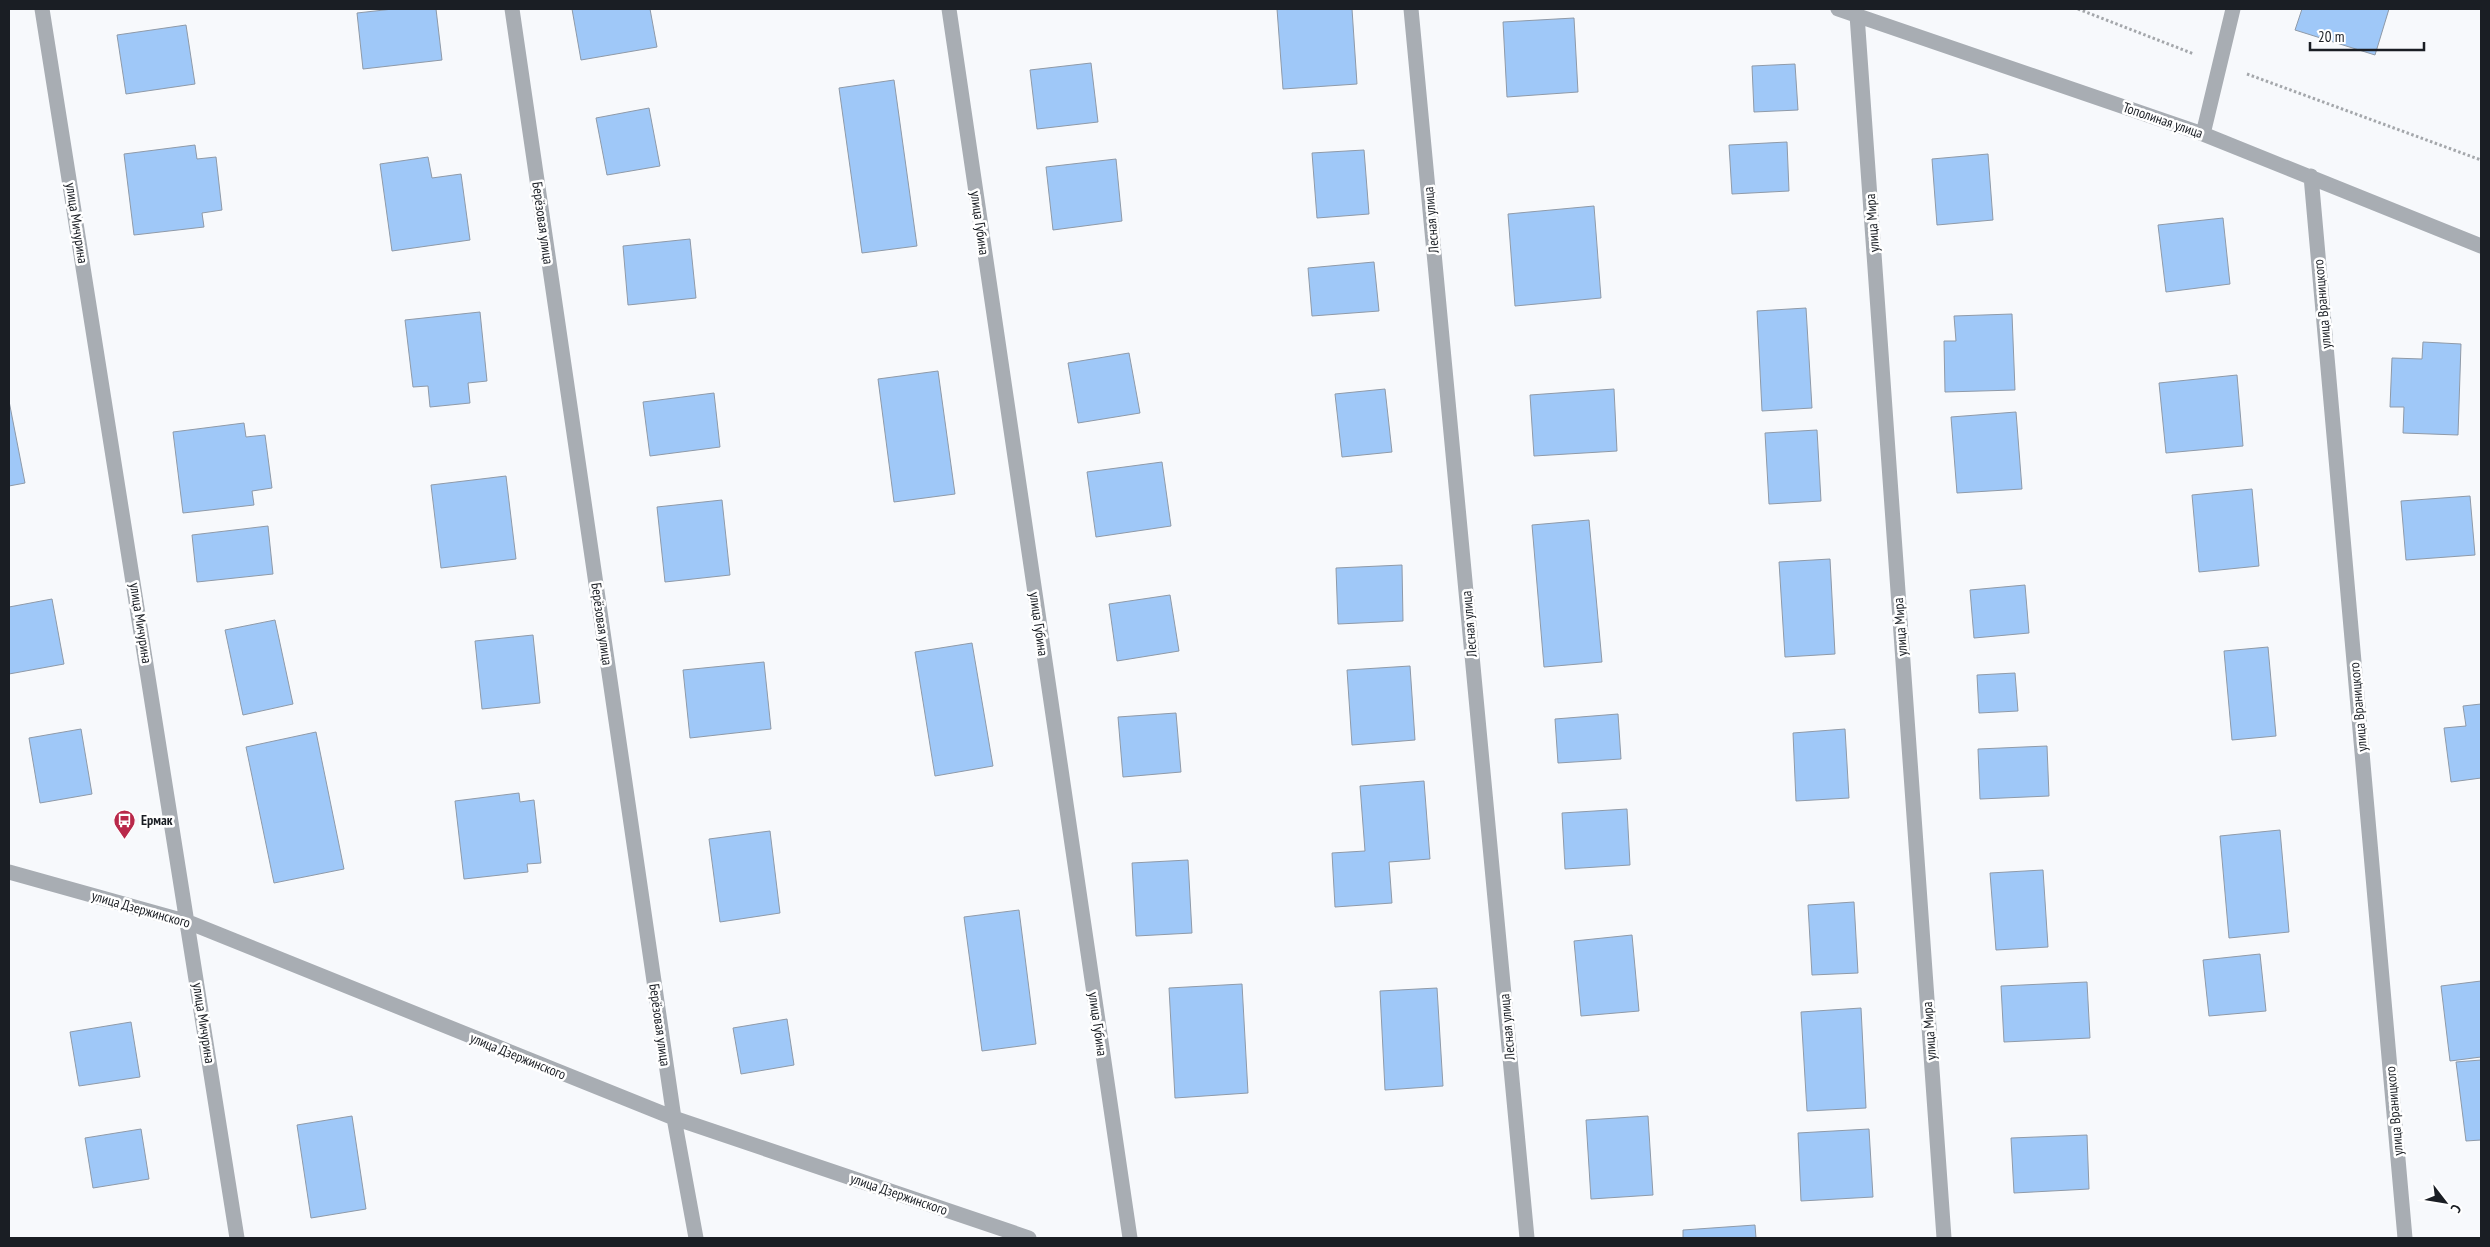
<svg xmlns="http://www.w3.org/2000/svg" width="2490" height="1247" viewBox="0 0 2490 1247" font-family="'PT Sans Narrow',sans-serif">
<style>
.building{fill:#9fc8f8;stroke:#8f9aa8}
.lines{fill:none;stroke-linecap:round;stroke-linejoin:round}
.path{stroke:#a4a7ab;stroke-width:3;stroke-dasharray:2.5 2.5;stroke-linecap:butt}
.minor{stroke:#a8adb3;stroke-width:15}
.labels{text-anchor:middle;stroke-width:5;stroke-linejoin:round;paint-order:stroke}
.street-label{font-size:14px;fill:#1a1e24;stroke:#fff}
.poi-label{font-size:14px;font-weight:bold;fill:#1a1e24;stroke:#fff;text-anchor:start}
</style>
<rect width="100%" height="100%" fill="#f7f9fc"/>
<path class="building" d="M393,9H436L442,60L363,69L357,13Z
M572,9H650L657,47L581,60Z
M1277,9H1352L1357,84L1283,89Z
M2302,9H2389L2375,55L2295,30Z
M1574,18L1578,92L1507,97L1503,22Z
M186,25L195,84L126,94L117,35Z
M1091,63L1098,122L1037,129L1030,70Z
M1795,64L1798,110L1754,112L1752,66Z
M894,80L917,246L862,253L839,88Z
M649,108L660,166L607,175L596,118Z
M1787,142L1789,191L1732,194L1729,145Z
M195,145L197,159L216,157L222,210L202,213L204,227L134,235L124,154Z
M1364,150L1369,214L1317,218L1312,153Z
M1988,154L1993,220L1937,225L1932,159Z
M428,157L432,178L461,174L470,240L392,251L380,164Z
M1116,159L1122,221L1053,230L1046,167Z
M1594,206L1601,298L1515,306L1508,214Z
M2223,218L2230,284L2166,292L2158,225Z
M690,239L696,298L628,305L623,246Z
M1374,262L1379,311L1312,316L1308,268Z
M1806,308L1812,408L1762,411L1757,311Z
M480,312L487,381L468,383L470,403L430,407L428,386L413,387L405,320Z
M2012,314L2015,390L1945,392L1944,341H1956L1954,316Z
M2423,342L2461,344L2458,435L2403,433L2404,407H2390L2392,358L2422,359Z
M1129,353L1140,413L1078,423L1068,363Z
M938,371L955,494L894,502L878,379Z
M2237,375L2243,446L2166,453L2159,383Z
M1385,389L1392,452L1342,457L1335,394Z
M1614,389L1617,451L1534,456L1530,395Z
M714,393L720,447L650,456L643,402Z
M9,401L25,483L9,486Z
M2016,412L2022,489L1957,493L1951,417Z
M244,423L246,437L265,435L272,488L252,491L254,505L183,513L173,432Z
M1817,430L1821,501L1769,504L1765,433Z
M1162,462L1171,526L1096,537L1087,472Z
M506,476L516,559L441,568L431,485Z
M2252,489L2259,566L2199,572L2192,495Z
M2470,496L2475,555L2406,560L2401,501Z
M722,500L730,575L665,582L657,507Z
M1589,520L1602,662L1544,667L1532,525Z
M268,526L273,574L197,582L192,535Z
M1830,559L1835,654L1785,657L1779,562Z
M1402,565L1403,621L1338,624L1336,568Z
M2025,585L2029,633L1974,638L1970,590Z
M1170,595L1179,651L1117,661L1109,604Z
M52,599L64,664L9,674V607Z
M275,620L293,704L243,715L225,630Z
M533,635L540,703L482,709L475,641Z
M972,643L993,766L935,776L915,652Z
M2268,647L2276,736L2232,740L2224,651Z
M764,662L771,729L690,738L683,670Z
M1410,666L1415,740L1352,745L1347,670Z
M2015,673L2018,711L1979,713L1977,675Z
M2481,704V778L2451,782L2444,728L2466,726L2463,706Z
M1176,713L1181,772L1123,777L1118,717Z
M1618,714L1621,759L1558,763L1555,719Z
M81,729L92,794L40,803L29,738Z
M1845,729L1849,798L1796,801L1793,733Z
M316,732L344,869L274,883L246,747Z
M2047,746L2049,796L1980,799L1978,749Z
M1424,781L1430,859L1389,862L1392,903L1335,907L1332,853L1365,851L1360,786Z
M519,793L520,802L534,800L541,863L527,864L528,872L464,879L455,801Z
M1627,809L1630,865L1565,869L1562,813Z
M2280,830L2289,932L2229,938L2220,836Z
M770,831L780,913L720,922L709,839Z
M1188,860L1192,933L1136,936L1132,863Z
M2043,870L2048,947L1996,950L1990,873Z
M1854,902L1858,973L1812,975L1808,905Z
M1019,910L1036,1044L982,1051L964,917Z
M1632,935L1639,1011L1581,1016L1574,941Z
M2260,954L2266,1011L2209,1016L2203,960Z
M2481,981V1057L2450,1061L2441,986Z
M2087,982L2090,1038L2004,1042L2001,986Z
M1242,984L1248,1093L1175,1098L1169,988Z
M1437,988L1443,1086L1385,1090L1380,991Z
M1861,1008L1866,1108L1807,1111L1801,1012Z
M787,1019L794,1065L741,1074L733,1028Z
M131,1022L140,1077L79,1086L70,1032Z
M2481,1060V1140L2466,1141L2456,1062Z
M352,1116L366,1209L311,1218L297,1125Z
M1648,1116L1653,1195L1591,1199L1586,1120Z
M141,1129L149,1179L93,1188L85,1138Z
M1869,1129L1873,1197L1801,1201L1798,1133Z
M2087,1135L2089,1189L2014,1193L2011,1138Z
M1755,1225L1756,1238H1683V1230Z"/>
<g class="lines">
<path class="path" d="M2078,9L2194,54
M2247,74L2481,160"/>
<path class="minor" d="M42,9L237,1238
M512,9L674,1118L696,1238
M949,9L1130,1238
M1411,9L1527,1238
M1838,9L2203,134L2481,246
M1857,15L1944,1238
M2203,134L2233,9
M2311,176L2405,1238
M9,872L188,922L674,1118L1029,1238"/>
</g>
<defs>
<symbol id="bus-pin" viewBox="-11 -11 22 30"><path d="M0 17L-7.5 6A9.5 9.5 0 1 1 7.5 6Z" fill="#b9284a" stroke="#fff"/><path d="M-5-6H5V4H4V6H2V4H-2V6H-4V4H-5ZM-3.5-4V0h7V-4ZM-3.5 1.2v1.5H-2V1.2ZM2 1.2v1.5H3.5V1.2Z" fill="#fff"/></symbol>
</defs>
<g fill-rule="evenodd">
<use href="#bus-pin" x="112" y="808" width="25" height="34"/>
</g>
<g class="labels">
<g class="street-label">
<text transform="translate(2163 120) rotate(19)" y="5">Тополиная улица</text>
<text transform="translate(1431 220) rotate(-95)" y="5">Лесная улица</text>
<text transform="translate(77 223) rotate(81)" y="5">улица Мичурина</text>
<text transform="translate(543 223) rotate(82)" y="5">Берёзовая улица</text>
<text transform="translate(980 223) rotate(82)" y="5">улица Губина</text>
<text transform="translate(1872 223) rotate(-94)" y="5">улица Мира</text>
<text transform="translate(2322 304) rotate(-95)" y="5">улица Враницкого</text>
<text transform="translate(141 623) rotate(81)" y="5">улица Мичурина</text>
<text transform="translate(602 624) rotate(82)" y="5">Берёзовая улица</text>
<text transform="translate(1039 624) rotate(82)" y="5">улица Губина</text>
<text transform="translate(1469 624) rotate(-95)" y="5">Лесная улица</text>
<text transform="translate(1900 627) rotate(-94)" y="5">улица Мира</text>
<text transform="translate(2358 707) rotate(-95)" y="5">улица Враницкого</text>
<text transform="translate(141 909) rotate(16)" y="5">улица Дзержинского</text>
<text transform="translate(204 1023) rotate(81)" y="5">улица Мичурина</text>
<text transform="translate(1098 1024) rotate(82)" y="5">улица Губина</text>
<text transform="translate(660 1025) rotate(82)" y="5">Берёзовая улица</text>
<text transform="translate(1507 1027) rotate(-95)" y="5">Лесная улица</text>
<text transform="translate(1929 1031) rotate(-94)" y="5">улица Мира</text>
<text transform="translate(518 1056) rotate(22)" y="5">улица Дзержинского</text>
<text transform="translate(2394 1111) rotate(-95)" y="5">улица Враницкого</text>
<text transform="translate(899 1194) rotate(19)" y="5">улица Дзержинского</text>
</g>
<g class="poi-label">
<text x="141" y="825">Ермак</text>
</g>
</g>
<rect width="2490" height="1247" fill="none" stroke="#1a1e24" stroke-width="20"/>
<g transform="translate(2445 1202) rotate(121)" stroke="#ffffff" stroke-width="4" paint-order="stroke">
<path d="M0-4L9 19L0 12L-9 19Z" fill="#1a1e24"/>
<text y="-8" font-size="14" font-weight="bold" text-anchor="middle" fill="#1a1e24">С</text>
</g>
<path d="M2310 42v8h114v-8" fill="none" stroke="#1a1e24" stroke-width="2.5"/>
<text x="2318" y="42" font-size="15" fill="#1a1e24" stroke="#ffffff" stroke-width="4" paint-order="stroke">20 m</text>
</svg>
